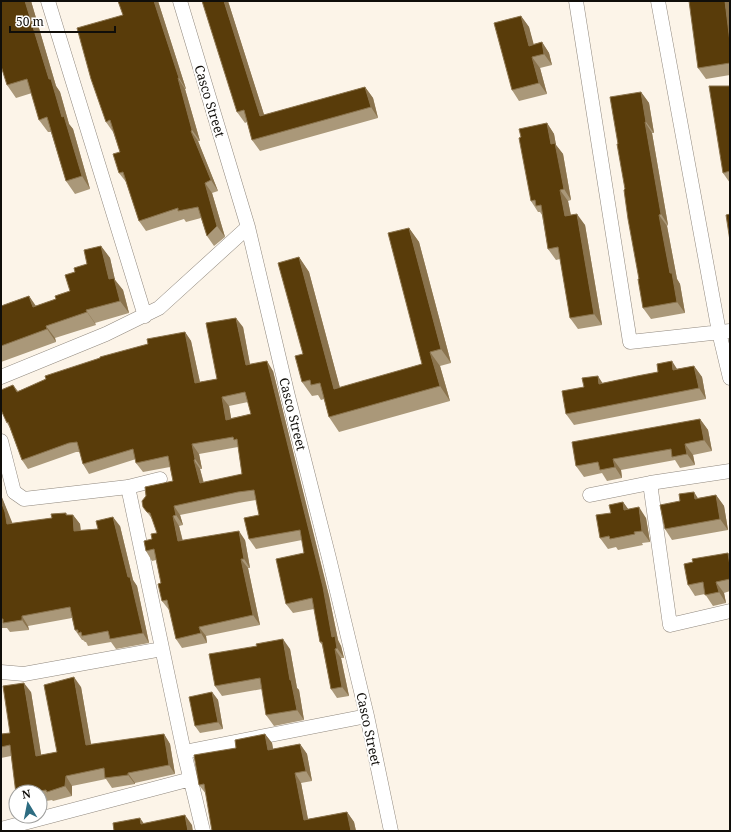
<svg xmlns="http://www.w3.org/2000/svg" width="731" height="832" viewBox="0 0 731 832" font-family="'Noto Serif',serif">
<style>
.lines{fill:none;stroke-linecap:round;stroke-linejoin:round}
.minor-casing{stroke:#90887e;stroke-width:15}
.minor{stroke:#fff;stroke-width:14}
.wall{fill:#aa9879;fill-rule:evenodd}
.shaded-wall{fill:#8a734d}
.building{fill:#593c0a;stroke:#8a734d;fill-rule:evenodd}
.labels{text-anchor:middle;stroke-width:4;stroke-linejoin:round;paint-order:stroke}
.street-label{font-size:13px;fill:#100e0a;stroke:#fff}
</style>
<rect width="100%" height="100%" fill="#fcf4e8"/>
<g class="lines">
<defs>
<path id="minor" d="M48,1L145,316
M180,1L248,227L288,396L329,558L367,716L391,831
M576,1L630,342L730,331
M658,1L719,332L730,378
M1,377L106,334L159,308L248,227
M1,441L14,492L24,499L128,487L160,479
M650,483L670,625L730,611
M128,487L184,752L203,831
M590,495L650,483L730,471
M1,672L24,674L162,649
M184,752L367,716
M1,829L191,779"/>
</defs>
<use href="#minor" class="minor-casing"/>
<use href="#minor" class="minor"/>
</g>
<path class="wall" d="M1,1H31L56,86L60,92L69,124L73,129L90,189L75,194L66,181L51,132H48L39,120L32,93L16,98L7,85Z
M118,1H158L186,89H185L200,141H198L218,191L212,193L225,237L214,246L207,236L201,218L186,222L184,219L146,231L139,221L126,182L119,173L120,152L113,132L106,122L123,15Z
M228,1L264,115L365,87L373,98L378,118L260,151L252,140L247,122L245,123L237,112Z
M730,1V75L706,79L698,68Z
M521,16L529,27L533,44L542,42L549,53L552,65L540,68L547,94L519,101L512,90Z
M730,86V183L723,173Z
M641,92L649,103L654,133H652L668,225L667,226L677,279L680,284L685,313L651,319L643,308L639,279L625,189Z
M547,123L554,134L556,145L563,154L571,200L568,201L571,215L585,225L602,325L578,329L570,318L560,259L556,260L548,249L542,215L540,212H538L531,201L521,137Z
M409,228L419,242L451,363L440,366L450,401L339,432L329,417L324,399L321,400L318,395L312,396L302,382L303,354L299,257L309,272L340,388L422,364Z
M101,246L110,258L115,280L123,290L129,313L95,323L96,325L55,338L56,342L1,362V306L29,296L36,306L56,299L70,291L75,272L87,264Z
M243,327L250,365L273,371L329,596L338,640L341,646L344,658H341L349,696L337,698L331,689L322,645L320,642L314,609L293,613L286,604L304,553L302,540L256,549L249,539L259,515L256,500L244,502L180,515L183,525L179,526L183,541L245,540L250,568H248L260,625L206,636L207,643L182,648L176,639L170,610H169L162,601L161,583L156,560L152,561L146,551L152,539L157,533L153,520L143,507L173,481L170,467L143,472L136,463V459L89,474L83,464L80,452H76L28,469L22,460L10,428L7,423L13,385L18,391L148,344L185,332L191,341L200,382L217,379ZM248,402L251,414L231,418L229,406ZM238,447L242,474L204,483L200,469H202L199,454Z
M694,366L702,377L706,399L574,425L566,414L603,383L658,372Z
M700,419L708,430L712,451L693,455L695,465L680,468L675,460L621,470L622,478L607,481L602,473L584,477L576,466Z
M1,495L12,524L52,518L66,513L67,515H73L80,524L81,530L98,529L120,526L133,580L137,586L149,643L116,649L111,642L88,646L86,642H85L83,640H82L75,630L72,618L28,626L29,630L10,632L7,628H1Z
M716,495L724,506L728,530L672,540L665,529L698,498Z
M623,502L628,509L646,518L650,542L642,543L643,545L618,550L616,547L608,549L600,538L611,513Z
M728,553L730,557V591L724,593L726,603L713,606L705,594L695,596L688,585L693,562Z
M290,649L297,688L299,690L304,720L274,726L266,715L262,689L222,696L215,686Z
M81,687L91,745L164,734L170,744L175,774L135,783V784L112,788L106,779L72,786V796L53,801L52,800L40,802V792H16L11,756L1,758V734L10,733L31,692L41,755L57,752Z
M212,692L218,700L223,729L200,733L195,726Z
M265,734L272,743L273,749L300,744L307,754L312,781L301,783L308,819L347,812L354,822L356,831H212L206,794L199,785L236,748Z"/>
<path class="shaded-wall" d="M25,1H31L56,86L60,92L69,124L73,129L90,189L82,176L49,79Z
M154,1H158L186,89L179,78Z
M224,1H228L268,127L260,116Z
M725,1H730V42Z
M521,16L529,27L537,56L529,46Z
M542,42L549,53L552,65L544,54Z
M532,57L540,68L547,94L539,83Z
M178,78L185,89L200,141L192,130Z
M365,87L373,98L378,118L371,107Z
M641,92L649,103L654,133L646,122Z
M645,122L652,133L668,225L661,214Z
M547,123L554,134L556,145L563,154L571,200L564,189L551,144Z
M191,131L198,141L218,191L211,180Z
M205,183L212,193L225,237L217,226Z
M560,190L568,201L573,227L565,216Z
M577,214L585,225L602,325L594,314Z
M659,215L667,226L677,279L680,284L685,313L677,302L670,273Z
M409,228L419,242L451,363L441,349Z
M101,246L110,258L115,280L123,290L129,313L120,301L109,279Z
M299,257L309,272L344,403L334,389Z
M29,296L37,308L33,307Z
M86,310L95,323L96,325L87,312Z
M236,318L243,327L252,375L246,365Z
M46,326L55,338L56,342L47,329Z
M185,332L191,341L202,392L195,383Z
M430,352L440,366L450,401L440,386Z
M267,361L273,371L329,596L338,640L341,646L344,658L337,648L332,637Z
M672,361L679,372L673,370Z
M694,366L702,377L706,399L699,388Z
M598,376L605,387L599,384Z
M222,397L229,406L233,429L226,420Z
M700,419L708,430L712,451L704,440Z
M192,444L199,454L202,469L195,459Z
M685,444L693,455L695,465L687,454Z
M613,459L621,470L622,478L615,467Z
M194,460L200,469L206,493L200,483Z
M694,492L701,503L695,499Z
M1,495L12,522L14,534L7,524L1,501Z
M716,495L724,506L728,530L720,519Z
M623,502L631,513L624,510Z
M174,506L180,515L183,525L176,515Z
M639,507L646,518L650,542L642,531Z
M73,515L80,524L81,540L74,531Z
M173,516L179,526L185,551L178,541Z
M113,517L120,526L133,580L137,586L149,643L143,633L128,577Z
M239,531L245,540L250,568L244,559Z
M728,553L730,557V566Z
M241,559L248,568L260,625L253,615Z
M716,582L724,593L726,603L719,592Z
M22,616L28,626L29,630L22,620Z
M199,627L206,636L207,643L201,633Z
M283,639L290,649L297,688L299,690L304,720L297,710L290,680Z
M335,649L341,658L349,696L342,687Z
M74,677L81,687L93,755L86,745Z
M24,683L31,692L43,766L36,756Z
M212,692L218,700L223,729L218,722Z
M164,734L170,744L175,774L169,765Z
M265,734L272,743L275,760L268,750Z
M300,744L307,754L312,781L306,771Z
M128,773L135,783V784L128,775Z
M295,773L301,783L310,830L304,820Z
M66,776L72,786V796L65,786Z
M347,812L354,822L356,831H351Z
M185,815L192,825L193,831H188Z
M140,818L147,828L141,824Z"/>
<path class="building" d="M1,1H25L49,79H51L62,117L64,116L82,176L66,181L47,117L39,120L27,79L7,85L1,66Z
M118,1H154L179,78H178L192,130L191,131L211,180L205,183L217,226L207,236L198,207L178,211V208L139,221L123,172L119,173L113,154L120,152L110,120L106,122L91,79L77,28L123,15Z
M202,1H224L260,116L365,87L371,107L252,140L244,110L237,112Z
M689,1H725L730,42V63L698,68Z
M521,16L529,46L542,42L544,54L532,57L539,83L512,90L494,23Z
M709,86H730V171L723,173Z
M641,92L646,122H645L661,214L659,215L670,273H672L677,302L643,308L638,279H639L628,219L624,190L625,189L617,144H618L610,97Z
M547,123L551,144L555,143L564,189L560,190L565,216L577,214L594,314L570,318L558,247L548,249L541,205L536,206L535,200L531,201L519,138L521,137L519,129Z
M730,214V241L726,215Z
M409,228L441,349L430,352L440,386L329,417L320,383L311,385L310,380L302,382L295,356L303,354L278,263L299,257L334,389L422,364L388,233Z
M101,246L109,279L114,278L120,301L86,310L87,312L46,326L47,329L1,346V306L29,296L33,307L56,299L55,296L70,291L65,275L75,272L74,268L87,264L84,250Z
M236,318L246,365L267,361L323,587L332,637L335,636L337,648L335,649L342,687L331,689L322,642H320L312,598L286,604L276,559L304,553L300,530L249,539L244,518L259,515L254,490L238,492L174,506L176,515L173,516L178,541L239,531L244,559H241L253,615L199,627L201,633L176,639L167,600L162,601L158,584L161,583L154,549L146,551L144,541L152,539L151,534L157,533L150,513L147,512L143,507L142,501L146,496L145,487L173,481L168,456L136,463L133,449L83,464L77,442L69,443L22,460L8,422L7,423L1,410V390L13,385L17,392L46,379L45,376L100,358V357L148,344L147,339L185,332L195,383L217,379L206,323ZM245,392L251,414L226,420L222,397ZM233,437L234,440L237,439L242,474L200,483L194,460L195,459L192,444Z
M672,361L673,370L694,366L699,388L566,414L562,391L584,387L582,378L598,376L599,384L637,376L658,372L657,364Z
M700,419L704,440L685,444L687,454L672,457L671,449L613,459L615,467L600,470L598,462L576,466L572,442Z
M694,492L695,499L716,495L720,519L665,529L660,505L680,501L679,494Z
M1,501L5,512L7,524L52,518L51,514L66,513V515H73L74,531L98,529L96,521L113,517L128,577H130L143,633L110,639L108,631L82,636L81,632L78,633V630H75L70,607L22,616V620L3,623V619H1Z
M623,502L624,510L639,507L642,531L634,532L635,534L610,539L609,536L600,538L596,515L611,513L609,505Z
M728,553L730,566V579L716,582L719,592L705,595L703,582L688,585L684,564L693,562L692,559Z
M283,639L290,680H291L297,710L266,715L260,678L215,686L209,654L257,646L256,644Z
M74,677L86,745L164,734L169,765L128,773V775L105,778L104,768L66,776L65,786L47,792L46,790L33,792H16V794L10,745L1,747V734L10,733L3,686L24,683L36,756L57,752L44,685Z
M212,692L218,722L195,726L189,697Z
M265,734L268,750L300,744L306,771L295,773L304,820L347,812L351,831H212L204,784L199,785L194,755L236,748L235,740Z
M185,815L188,831H114L113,823L140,818L141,824Z"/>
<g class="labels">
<g class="street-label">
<text transform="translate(210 101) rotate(73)" y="5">Casco Street</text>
<text transform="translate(293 414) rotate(76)" y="5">Casco Street</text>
<text transform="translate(369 729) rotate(78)" y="5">Casco Street</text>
</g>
</g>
<rect width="731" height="832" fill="none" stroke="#100e0a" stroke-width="4"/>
<g transform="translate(28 804) rotate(350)"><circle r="19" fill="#ffffff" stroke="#9f9f9d"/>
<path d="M0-3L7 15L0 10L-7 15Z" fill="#2d6c81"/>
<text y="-6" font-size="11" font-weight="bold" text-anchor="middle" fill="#100e0a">N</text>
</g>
<path d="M10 26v6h105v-6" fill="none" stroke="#100e0a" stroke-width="2"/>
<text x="16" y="26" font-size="12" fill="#100e0a" stroke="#ffffff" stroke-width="3" paint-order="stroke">50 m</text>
</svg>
